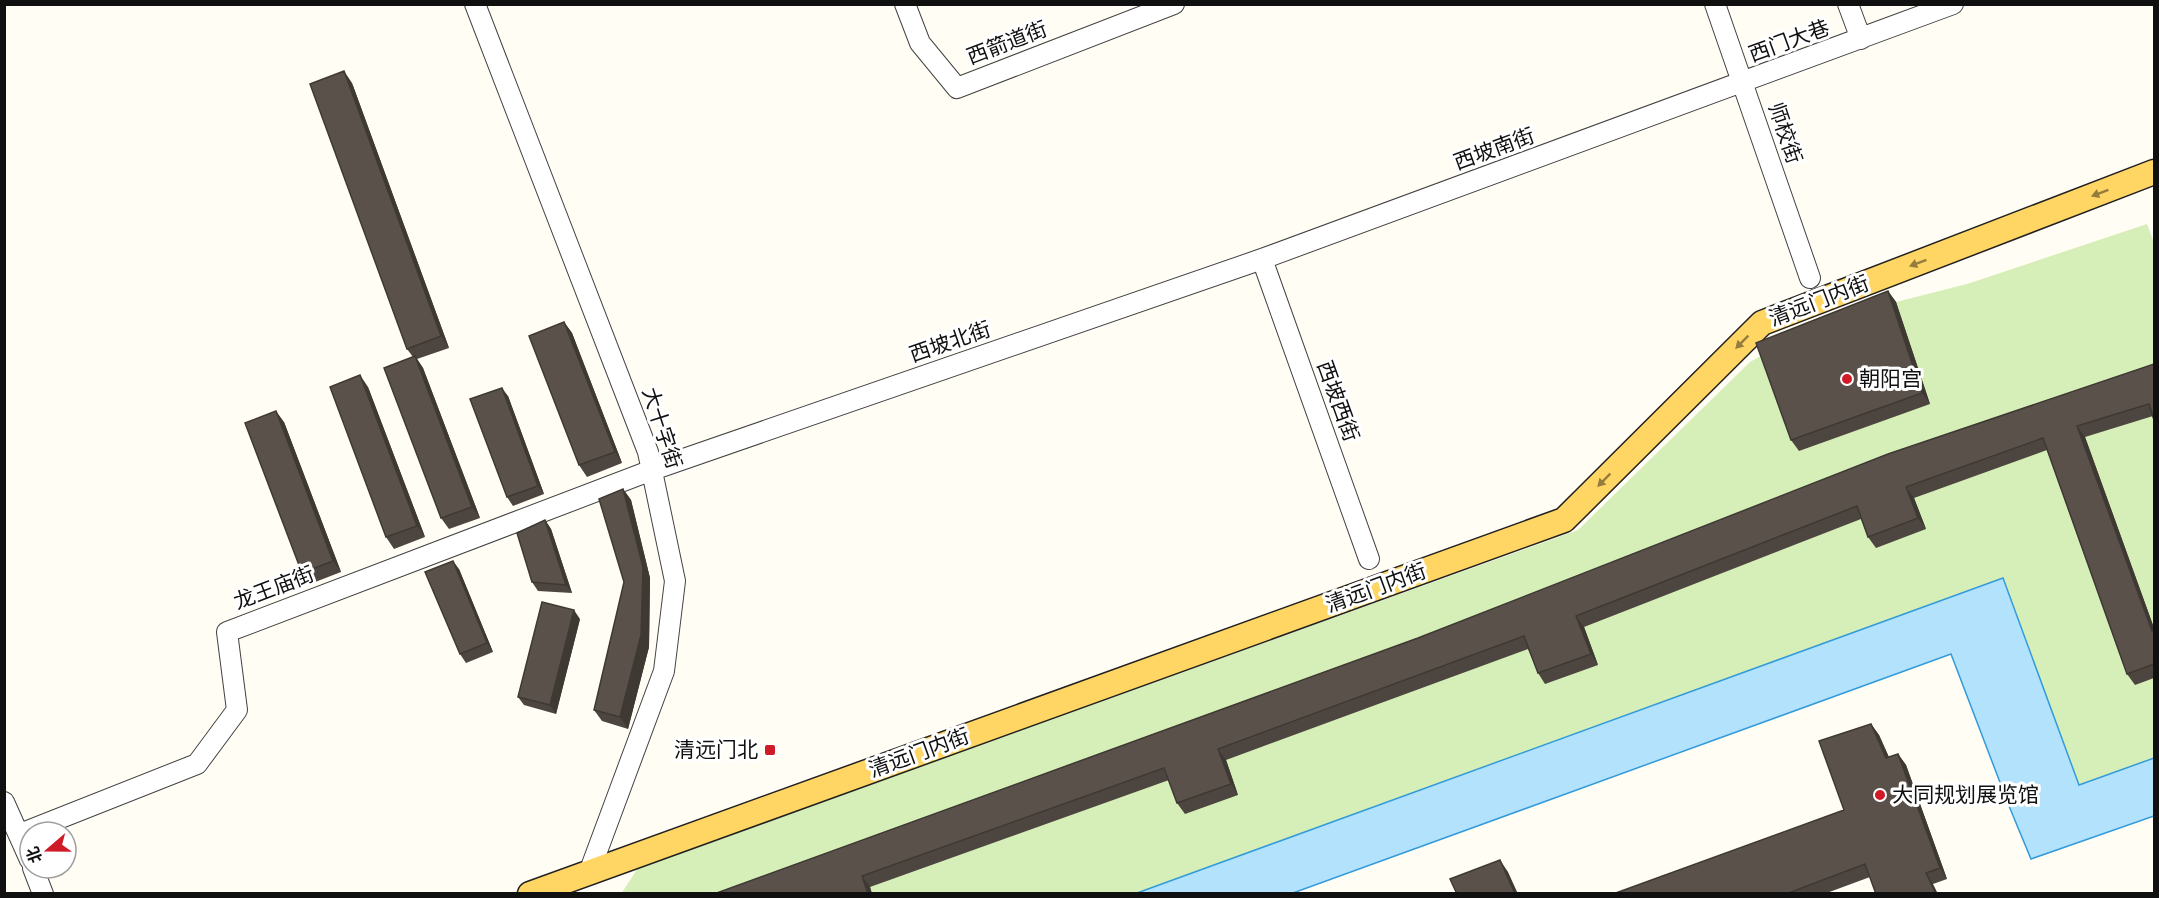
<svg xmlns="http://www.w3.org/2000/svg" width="2159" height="898" viewBox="0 0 2159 898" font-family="'Playfair Display','Noto Sans SC',serif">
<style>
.green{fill:#d6eeb8}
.water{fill:#b3e2fc;stroke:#339bda;stroke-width:1.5}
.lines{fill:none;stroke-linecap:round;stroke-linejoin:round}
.minor-casing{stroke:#434343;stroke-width:22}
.major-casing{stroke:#212121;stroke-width:27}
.minor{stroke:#fff;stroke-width:20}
.major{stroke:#ffd564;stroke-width:24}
.wall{fill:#4d4640}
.shaded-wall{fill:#3f3934}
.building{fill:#5a514b;stroke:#3f3934;stroke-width:1.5}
.oneway{fill:#937c3e}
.poi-dot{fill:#cf1a27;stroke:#fff;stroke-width:2}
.labels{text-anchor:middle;stroke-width:6;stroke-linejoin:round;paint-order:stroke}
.street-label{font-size:21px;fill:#101010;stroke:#fff}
.poi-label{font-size:21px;fill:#101010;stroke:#fff;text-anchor:start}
</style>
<rect width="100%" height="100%" fill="#fffdf4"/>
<path class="green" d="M2147,224L2154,243V758L2079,785L2003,578L1137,893L621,894L638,868L1578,530L1750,362L1764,354L1896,302L1967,284Z"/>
<path class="water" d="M2003,578L2079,785L2154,758V816L2031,859L2009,806L1951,654L1293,893H1137Z"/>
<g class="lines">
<defs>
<path id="minor" d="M475,4L648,452L675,581L664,671L590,870L583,874
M905,4L920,43L957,88L1174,4
M1715,4L1810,278
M1848,4L1861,39
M1262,259L1369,559
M4,802L30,860
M20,834L197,764L237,710L227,632L652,470L1262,259L1953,4
M33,868L43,894"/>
<path id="major" d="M530,894L1564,520L1762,323L2154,172"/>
</defs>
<use href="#minor" class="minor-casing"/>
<use href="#major" class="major-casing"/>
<use href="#minor" class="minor"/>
<use href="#major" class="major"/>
</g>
<path class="wall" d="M352,83L449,348L417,359L423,368L480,518L449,529L441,518L413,357L407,349Z
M1888,291L1896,302L1930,404L1799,451L1791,440Z
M564,322L572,333L622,463L587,477L579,465Z
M2154,364L2153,416L2085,437L2154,628V678L2135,685L2127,674L2047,450L1914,498L1926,529L1876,548L1868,537L1861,519L1584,627L1598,665L1545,684L1538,673L1528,649L1226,760L1238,795L1185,814L1177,803L1169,780L870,887L872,894H714L1418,638Z
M368,387L425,537L394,549L386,537Z
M508,396L544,494L513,506L507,497Z
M284,422L341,572L310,584L302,573Z
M623,489L631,500L650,578L649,647L628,729L602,721L594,710L624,582Z
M545,520L551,529L572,593L538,591L532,582Z
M459,569L493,652L466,663L460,654Z
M580,619L556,714L524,705L518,697Z
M1871,724L1879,735L1889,757L1898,754L1906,765L1947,879L1933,884L1870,877L1824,894H1613L1844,810Z"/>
<path class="shaded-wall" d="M344,71L352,83L449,348L441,336Z
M1888,291L1896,302L1930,404L1922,393Z
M564,322L572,333L622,463L615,452Z
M415,356L423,368L480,518L472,507Z
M360,375L368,387L425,537L417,526Z
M502,388L508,396L544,494L538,486Z
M276,411L284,422L341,572L333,561Z
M2077,426L2085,437L2154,628V635L2152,631Z
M1906,487L1914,498L1926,529L1918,518Z
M623,489L631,500L650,578L649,647L628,729L620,717L643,567Z
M545,520L551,529L572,593L566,585Z
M453,561L459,569L493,652L487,643Z
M574,610L580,619L556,714L550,705Z
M1576,616L1584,627L1598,665L1591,654Z
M1871,724L1879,735L1894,769L1886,758Z
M1218,749L1226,760L1238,795L1231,784Z
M1898,754L1906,765L1947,879L1940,868Z
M1500,860L1508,872L1518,894H1515Z
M1926,873L1933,884L1938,894H1936Z
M862,876L870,887L872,894H868Z"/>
<path class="building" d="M344,71L441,336L407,349L310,84Z
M1888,291L1922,393L1791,440L1756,343Z
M564,322L615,452L579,465L529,336Z
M415,356L472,507L441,518L384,368Z
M2154,364V420L2149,404L2077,426L2152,631L2154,630V664L2127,674L2043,438L1906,487L1918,518L1868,537L1857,506L1576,616L1591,654L1538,673L1524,636L1218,749L1231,784L1177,803L1164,768L862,876L868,894H714L1418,638L1888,454Z
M360,375L417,526L386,537L330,387Z
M502,388L538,486L507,497L470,399Z
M276,411L333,561L302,573L245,423Z
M623,489L643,567L641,635L620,717L594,710L624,582L599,499Z
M545,520L566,585L532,582L517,533Z
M453,561L487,643L460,654L425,572Z
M542,602L574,610L550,705L518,697Z
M1871,724L1886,758L1898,754L1940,868L1926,873L1936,894H1876L1865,864L1786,894H1613L1844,810L1819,741Z
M1500,860L1515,894H1457L1450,879Z"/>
<defs><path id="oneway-solid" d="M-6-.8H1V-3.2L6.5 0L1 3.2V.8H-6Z" transform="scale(1.5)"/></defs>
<g class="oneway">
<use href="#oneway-solid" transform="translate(2100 193) rotate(159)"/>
<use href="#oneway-solid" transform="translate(1918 263) rotate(159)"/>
<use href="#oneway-solid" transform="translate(1742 342) rotate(135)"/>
<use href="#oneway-solid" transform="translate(1604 480) rotate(135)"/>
</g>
<g class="poi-dot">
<circle cx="1847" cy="379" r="6"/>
<rect x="764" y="744" width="12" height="12" rx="3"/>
<circle cx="1880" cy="795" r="6"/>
</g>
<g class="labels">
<g class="street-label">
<text transform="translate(1789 41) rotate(-20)" y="7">西门大巷</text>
<text transform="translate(1007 43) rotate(-21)" y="7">西箭道街</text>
<text transform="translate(1785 133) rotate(71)" y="7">师校街</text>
<text transform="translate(1494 149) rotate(-20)" y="7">西坡南街</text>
<text transform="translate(1819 301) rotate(-21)" y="7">清远门内街</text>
<text transform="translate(950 342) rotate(-19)" y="7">西坡北街</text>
<text transform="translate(1338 401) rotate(70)" y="7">西坡西街</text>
<text transform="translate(662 428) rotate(72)" y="7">大十字街</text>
<text transform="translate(274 588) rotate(-21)" y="7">龙王庙街</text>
<text transform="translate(1376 588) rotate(-20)" y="7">清远门内街</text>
<text transform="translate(919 753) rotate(-20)" y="7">清远门内街</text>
</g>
<g class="poi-label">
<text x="1859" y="386">朝阳宫</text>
<text x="758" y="757" text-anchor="end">清远门北</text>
<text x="1892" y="802">大同规划展览馆</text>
</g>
</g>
<rect width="2159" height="898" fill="none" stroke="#101010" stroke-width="12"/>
<g transform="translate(48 850) rotate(250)"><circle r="28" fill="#ffffff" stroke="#9f9f9f" stroke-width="1.5"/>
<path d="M0-4.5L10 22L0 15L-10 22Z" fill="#cf1a27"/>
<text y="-9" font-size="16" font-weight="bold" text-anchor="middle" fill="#101010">北</text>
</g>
</svg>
